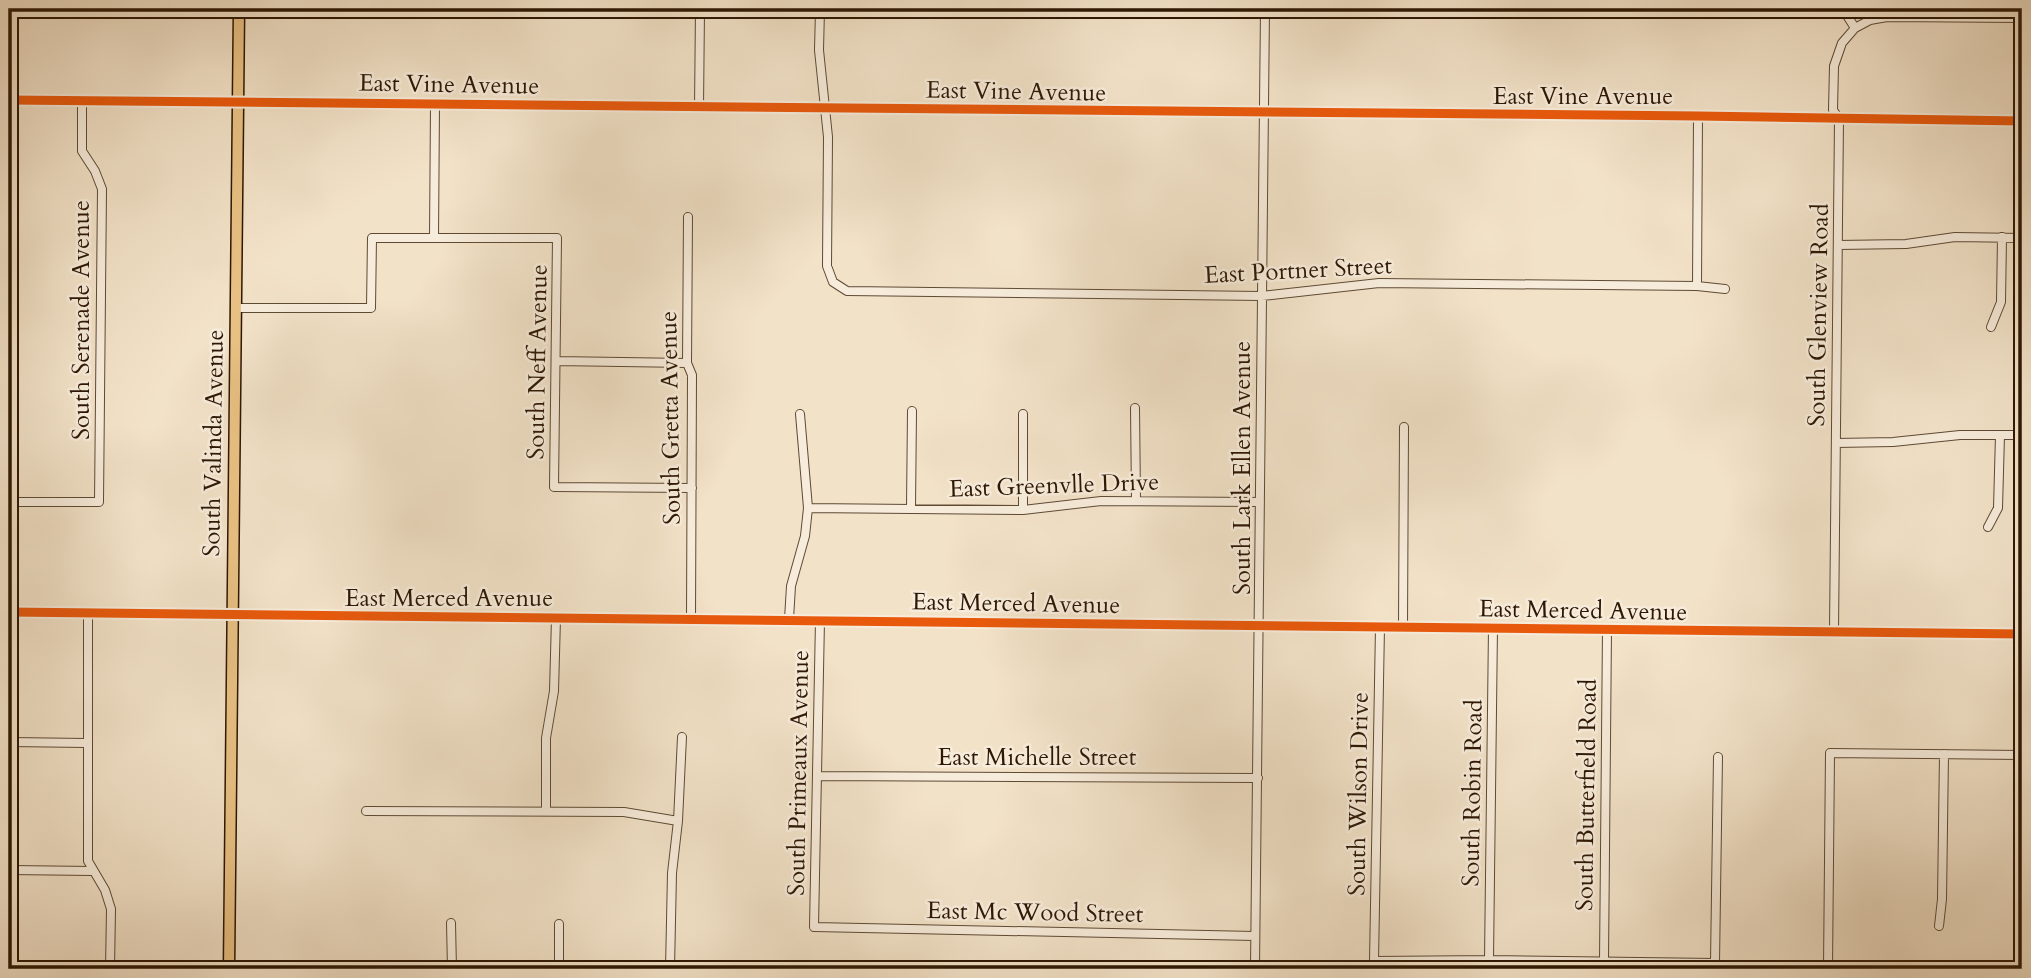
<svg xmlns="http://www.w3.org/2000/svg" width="2031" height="978" viewBox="0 0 2031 978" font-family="Cardo,serif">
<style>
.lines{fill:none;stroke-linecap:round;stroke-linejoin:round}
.minor-casing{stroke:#5e4a34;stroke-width:10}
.major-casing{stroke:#2d1703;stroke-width:13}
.minor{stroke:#f7ecdb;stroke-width:8}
.major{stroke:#e9c184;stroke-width:10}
.cycleway-casing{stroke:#f7ecdb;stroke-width:13}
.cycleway{stroke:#e8590c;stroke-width:9}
.labels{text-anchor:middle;stroke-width:5;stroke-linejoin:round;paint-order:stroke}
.street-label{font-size:24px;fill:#2d1703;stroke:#f7ecdb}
</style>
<rect width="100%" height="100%" fill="#f2e2c8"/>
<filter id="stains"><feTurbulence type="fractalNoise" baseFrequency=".00286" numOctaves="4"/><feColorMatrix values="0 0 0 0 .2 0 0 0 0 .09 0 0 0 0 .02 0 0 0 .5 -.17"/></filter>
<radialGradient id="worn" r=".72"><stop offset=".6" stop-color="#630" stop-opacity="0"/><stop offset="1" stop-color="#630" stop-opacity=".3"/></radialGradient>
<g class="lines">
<defs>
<path id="minor" d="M820,9L819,50L828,137L827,266L833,282L847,291L1262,296L1379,283L1697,286L1725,289
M1855,28L1870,20L1887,17L2022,18
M9,100L1698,116L2022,121
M699,107L700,9
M688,217L687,363L692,375L691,618
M434,238L435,104
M1838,245L1906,244L1955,237L2022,238
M1697,286L1698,116
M236,308H371L372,238H557L554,487L692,488
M1991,327L2001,302L2002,237
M556,361L687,363
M1135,408L1136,500
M1836,443L1893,442L1960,435H2022
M9,502H99L102,189L95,171L82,151V100
M911,507L912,411
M808,508L1023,510L1101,501L1260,502
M1023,510V414
M1988,527L1998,508L2000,435
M9,612L2022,634
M88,613V861L105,890L111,909L110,969
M789,619L791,586L805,536L808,508L800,414
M820,620L814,927L1255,936
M1380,627L1374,961L1489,960L1715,963L1718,757
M1403,627L1404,427
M1834,632L1839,119L1833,110L1834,66L1842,43L1855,28L1843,9
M9,742L87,743
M817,776L1258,778
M366,811L624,812L678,821
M546,811V738L554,691L556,618
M9,870L93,871
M451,923L452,969
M559,924V969
M1939,926L1942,899L1944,754
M1489,960L1493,627
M1604,961L1607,629
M670,969L672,873L678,821L682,737
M1255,969L1265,9
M1828,969L1830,753L2022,755"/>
<path id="major" d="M229,969L239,9"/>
</defs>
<use href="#minor" class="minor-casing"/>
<use href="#major" class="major-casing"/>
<use href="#minor" class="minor"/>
<use href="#major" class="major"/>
<defs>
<path id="cycleway" d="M9,100L1698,116L2022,121
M9,612L2022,634"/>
</defs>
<use href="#cycleway" class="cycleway-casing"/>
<use href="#cycleway" class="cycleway"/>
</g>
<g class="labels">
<g class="street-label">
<text transform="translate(449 84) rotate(1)" y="8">East Vine Avenue</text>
<text transform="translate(1016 91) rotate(1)" y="8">East Vine Avenue</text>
<text x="1583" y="104">East Vine Avenue</text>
<text transform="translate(1298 270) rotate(-3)" y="8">East Portner Street</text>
<text transform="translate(1818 315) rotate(-89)" y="8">South Glenview Road</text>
<text transform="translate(81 320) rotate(-90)" y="8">South Serenade Avenue</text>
<text transform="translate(537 362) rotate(-89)" y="8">South Neff Avenue</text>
<text transform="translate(670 418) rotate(-91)" y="8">South Gretta Avenue</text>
<text transform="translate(213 443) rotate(-89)" y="8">South Valinda Avenue</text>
<text transform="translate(1242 468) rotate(-90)" y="8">South Lark Ellen Avenue</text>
<text transform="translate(1054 485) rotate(-2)" y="8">East Greenvlle Drive</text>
<text x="449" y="606">East Merced Avenue</text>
<text transform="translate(1016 603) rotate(1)" y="8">East Merced Avenue</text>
<text transform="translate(1583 610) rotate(1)" y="8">East Merced Avenue</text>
<text x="1037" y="765">East Michelle Street</text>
<text transform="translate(798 773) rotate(-89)" y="8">South Primeaux Avenue</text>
<text transform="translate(1472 793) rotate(-89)" y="8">South Robin Road</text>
<text transform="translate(1358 794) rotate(-89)" y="8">South Wilson Drive</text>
<text transform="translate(1586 795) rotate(-89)" y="8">South Butterfield Road</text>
<text transform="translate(1035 912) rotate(1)" y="8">East Mc Wood Street</text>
</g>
</g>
<rect width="2031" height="978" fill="none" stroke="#f2e2c8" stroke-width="35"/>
<rect x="10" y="10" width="2010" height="957" fill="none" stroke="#2d1703" stroke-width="3.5"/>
<rect x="18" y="18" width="1996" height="943" fill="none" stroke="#2d1703" stroke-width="2"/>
<rect width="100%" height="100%" filter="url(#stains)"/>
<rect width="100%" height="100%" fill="url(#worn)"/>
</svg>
